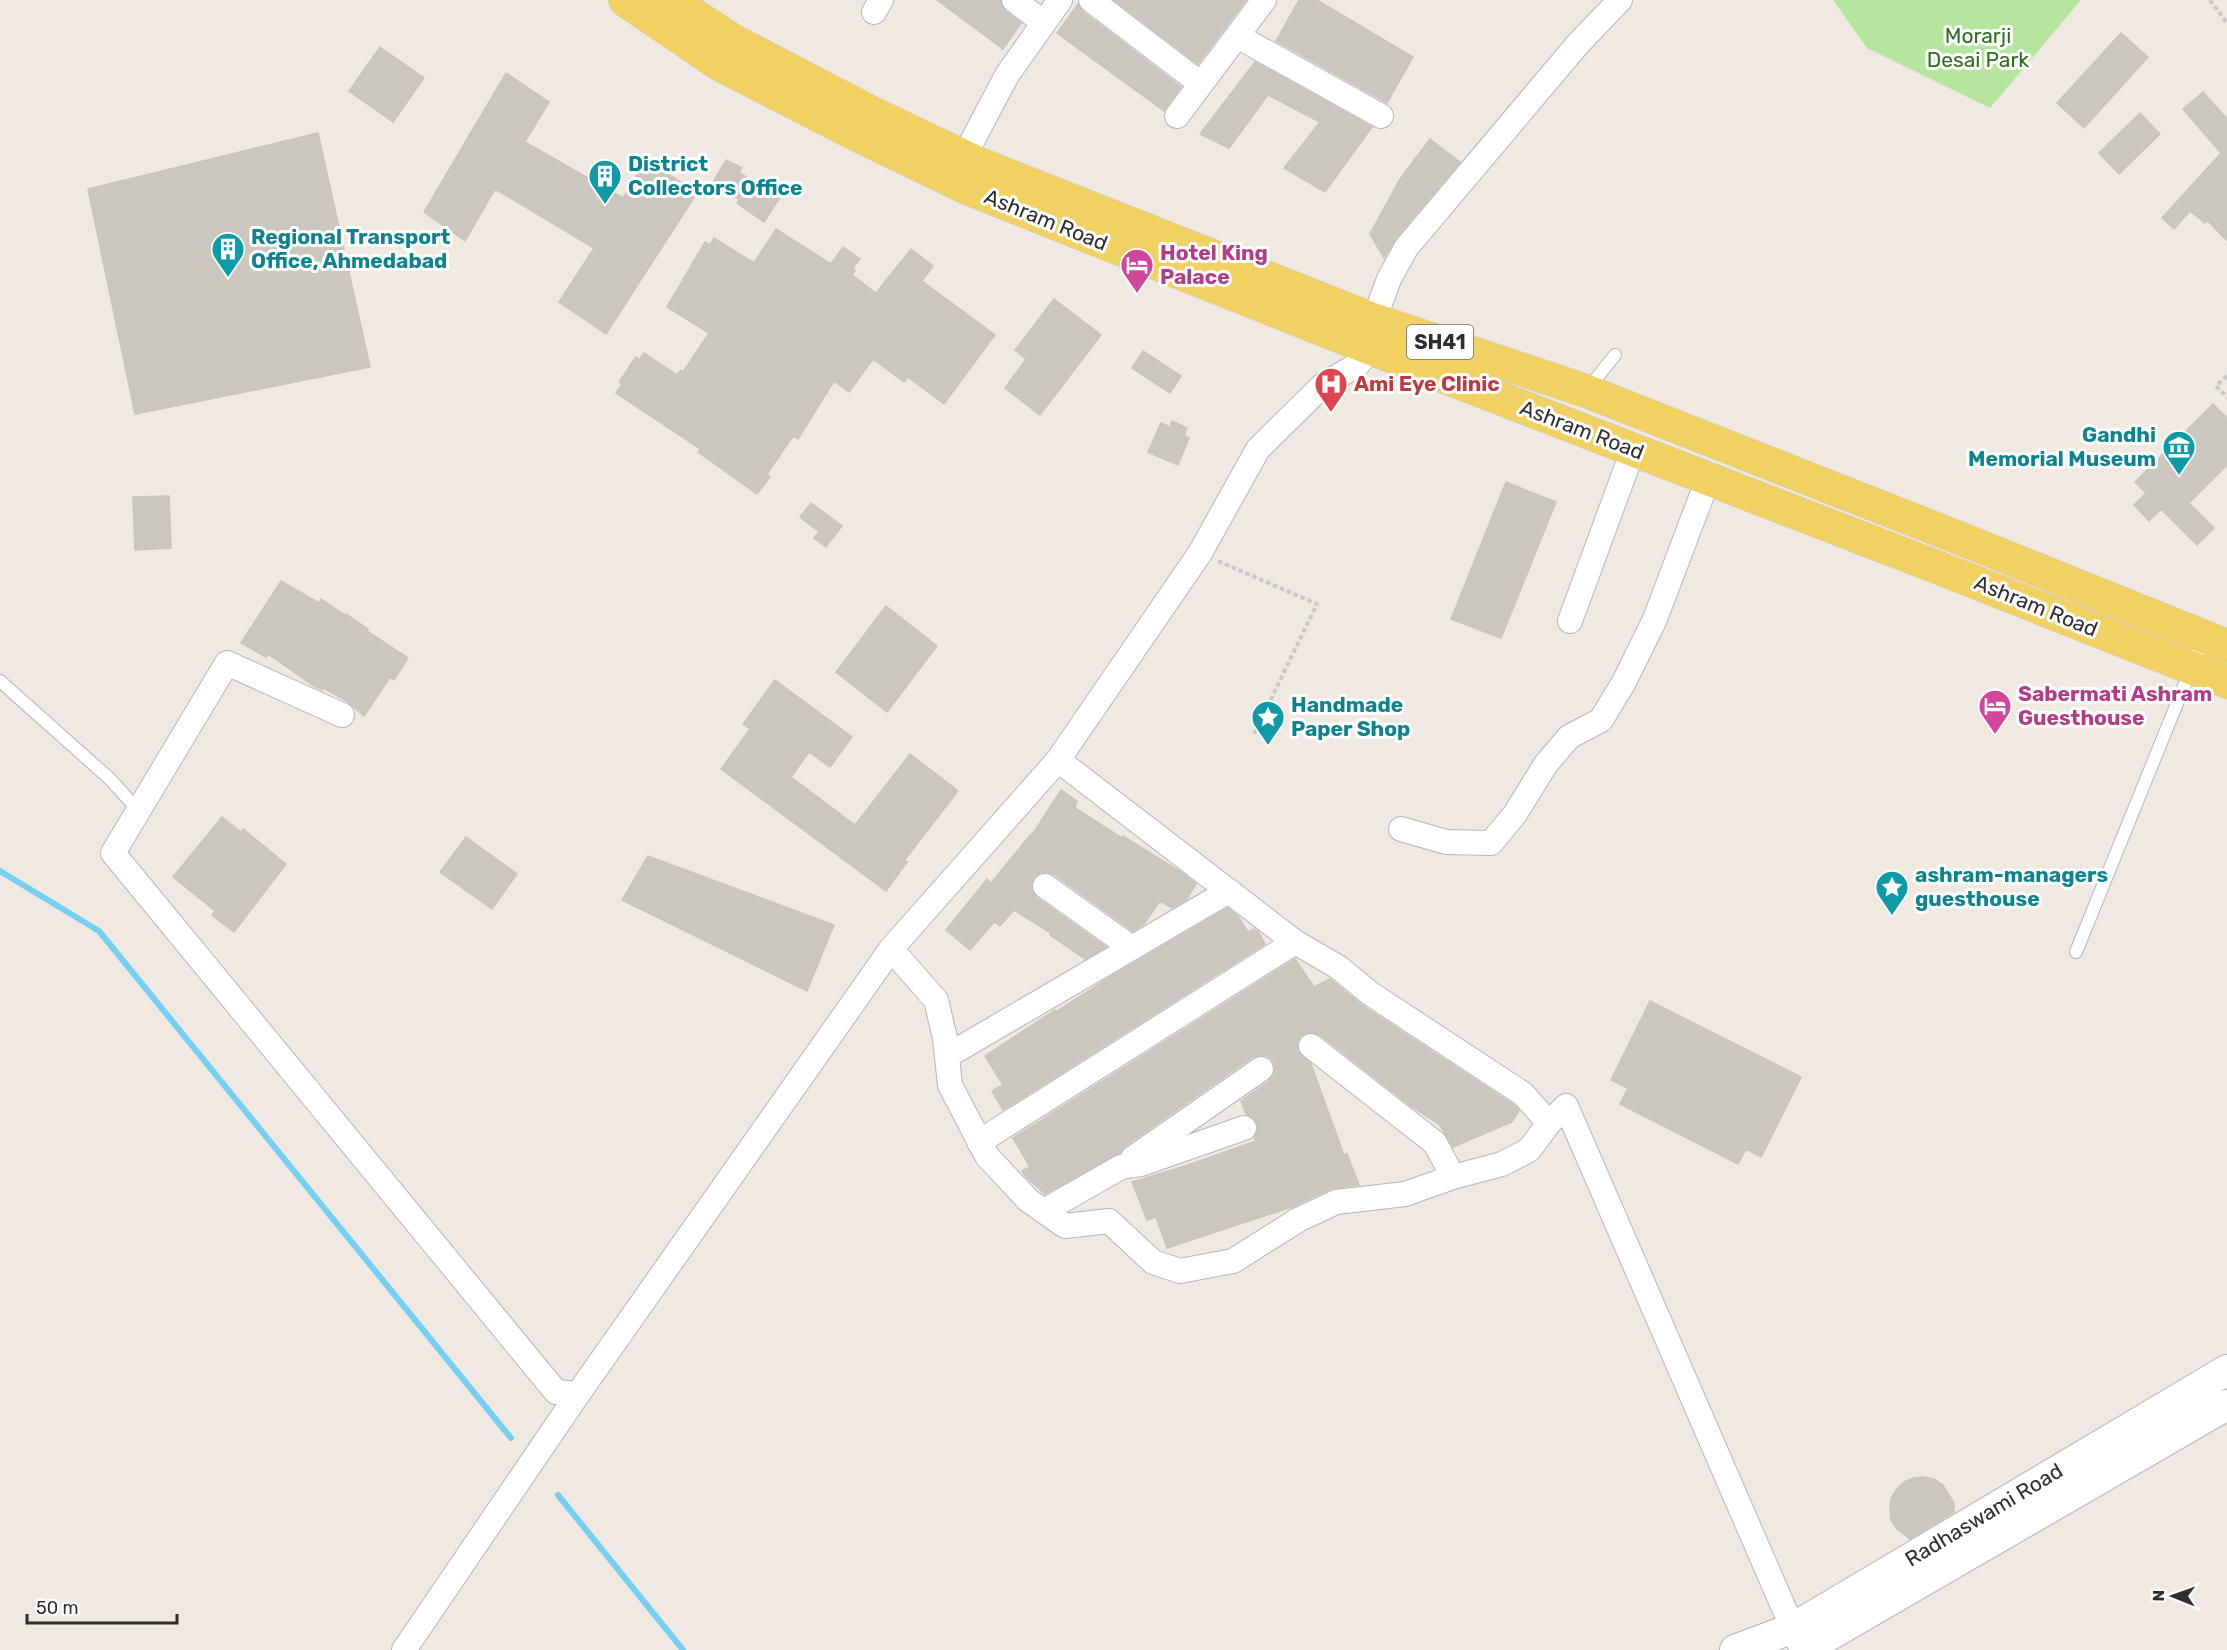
<svg xmlns="http://www.w3.org/2000/svg" width="2227" height="1650" viewBox="0 0 2227 1650" font-family="Rubik,sans-serif">
<style>
.green{fill:#b6e59e}
.lines{fill:none;stroke-linecap:round;stroke-linejoin:round}
.stream{stroke:#75cff0;stroke-width:6}
.building{fill:#cbc7bf;stroke:#cbc5ba;stroke-width:1.5}
.service-casing{stroke:#b4b7c1;stroke-width:14}
.minor-casing{stroke:#b4b7c1;stroke-width:26}
.tertiary-casing{stroke:#b4b7c1;stroke-width:32}
.primary-casing{stroke:#c9c9c9;stroke-width:34}
.path{stroke:#c9c9c9;stroke-width:4;stroke-dasharray:4.5 3;stroke-linecap:butt}
.service{stroke:#fff;stroke-width:12}
.minor{stroke:#fff;stroke-width:24}
.tertiary{stroke:#fff;stroke-width:30}
.primary{stroke:#f2d163;stroke-width:33}
.labels{text-anchor:middle;stroke-width:6;stroke-linejoin:round;paint-order:stroke}
.shield{fill:#fff;stroke:#6d6d6d;stroke-width:1.5}
.shield-label{font-size:20px;font-weight:bold;fill:#2e2e2e}
.park-label{font-size:21px;fill:#2c6e1b;stroke:#fff}
.culture-label{font-size:21px;font-weight:bold;fill:#0d838f;stroke:#fff;text-anchor:start}
.street-label{font-size:21px;fill:#2e2e2e;stroke:#fff}
.hotel-label{font-size:21px;font-weight:bold;fill:#b23c85;stroke:#fff;text-anchor:start}
.health-label{font-size:21px;font-weight:bold;fill:#be3a42;stroke:#fff;text-anchor:start}
</style>
<rect width="100%" height="100%" fill="#efe9e1"/>
<path class="green" d="M1833,0H2081L1990,108L1867,48Z"/>
<g class="lines">
<path class="stream" d="M0,871L99,931L511,1438
M558,1495L683,1650"/>
</g>
<path class="building" d="M937,0H1000L1005,11L1021,23L1003,49Z
M1114,0H1246L1198,64Z
M1299,0H1317L1413,57L1387,103L1276,41Z
M1078,4L1082,11L1181,87L1164,111L1057,33Z
M2121,33L2148,57L2084,128L2057,103Z
M380,47L424,78L393,122L349,91Z
M1255,62L1372,127L1325,192L1284,168L1320,122L1268,95L1229,148L1200,134Z
M506,73L549,102L525,142L623,198L646,159L697,193L606,334L559,302L594,248L495,189L465,241L424,212Z
M2203,92L2227,119V241L2207,220L2205,223L2190,211L2174,229L2162,218L2221,153L2183,109Z
M2140,113L2160,134L2119,174L2099,153Z
M318,133L370,367L135,414L88,189Z
M1430,139L1460,162L1395,239L1384,258L1370,234L1400,179Z
M726,160L742,168L739,172L779,199L764,222L737,203L739,199L712,184Z
M776,229L831,264L843,247L860,259L853,268L855,270L852,275L876,293L911,249L933,266L922,281L995,335L944,404L908,377L904,382L873,359L849,392L834,381L798,439L793,436L767,474L770,477L757,494L698,452L700,449L616,393L622,384L619,382L636,357L639,360L644,353L677,375L681,370L683,372L709,333L667,307L705,242L710,245L714,238L754,263Z
M1054,299L1101,335L1040,415L1005,388L1026,359L1015,350Z
M1143,351L1181,376L1170,393L1132,368Z
M2213,404L2227,418V465L2189,503L2214,528L2197,545L2161,509L2149,521L2134,505L2146,493L2135,482Z
M1172,421L1187,428L1184,436L1189,438L1178,465L1148,452L1161,423L1170,427Z
M1506,482L1556,502L1501,638L1451,619Z
M169,496L171,548L135,550L133,497Z
M811,503L842,526L826,547L814,538L819,532L800,517Z
M281,581L319,603L321,599L345,615L346,614L368,629L367,631L408,658L394,680L390,677L364,716L348,702L324,688L322,690L314,686L268,654L266,657L241,643Z
M886,606L937,646L887,712L836,672Z
M775,680L852,737L830,767L809,752L791,777L855,825L910,754L958,791L904,861L907,862L886,891L721,769L750,729L743,724Z
M1061,790L1077,801L1075,808L1122,838L1123,836L1181,872L1196,884L1187,899L1172,908L1160,901L1144,924L1133,931L1053,874L1047,872L1040,873L1034,877L1031,884L1032,891L1036,897L1106,947L1085,959L1050,935L1051,933L1014,910L1000,926L994,922L970,950L946,930L987,879L991,883L1031,834L1032,835Z
M222,817L241,832L243,829L286,864L234,932L212,915L215,911L173,877Z
M466,837L517,874L492,909L440,872Z
M648,856L834,925L807,991L622,900Z
M1228,908L1238,916L1248,932L1254,929L1258,931L1265,944L1003,1110L992,1091L1003,1085L985,1056L1055,1010L1056,1012L1110,977Z
M1295,959L1314,987L1330,979L1363,1006L1514,1105L1519,1111L1512,1122L1453,1147L1439,1124L1412,1107L1320,1035L1312,1032L1303,1035L1300,1032L1301,1036L1297,1043L1298,1051L1311,1064L1344,1155L1347,1154L1359,1185L1330,1189L1292,1207L1167,1248L1156,1217L1147,1220L1132,1182L1188,1165L1256,1141L1254,1138L1258,1130L1257,1123L1253,1117L1246,1114L1241,1101L1269,1081L1274,1075L1275,1067L1273,1061L1268,1056L1260,1055L1253,1057L1125,1146L1120,1153L1045,1194L1026,1177L1022,1171L1030,1167L1013,1138Z
M1650,1001L1801,1077L1761,1157L1746,1149L1738,1164L1620,1104L1628,1088L1611,1080Z
M1924,1477L1934,1479L1943,1485L1954,1503V1512L1910,1539L1897,1529L1891,1520L1890,1509L1891,1499L1896,1490L1904,1482L1914,1478Z"/>
<g class="lines">
<defs>
<path id="service" d="M1587,390L1615,355
M0,681L110,779L138,810
M2076,952L2204,637"/>
<path id="minor" d="M1014,0L1044,23
M1091,0L1201,84
M874,12L881,0
M1237,36L1381,116
M1177,116L1264,0
M957,170L1007,75L1060,0
M1374,320L1389,279L1406,248L1577,45L1620,0
M1570,621L1633,450
M342,715L227,663L113,853L556,1392L578,1394L891,949L1058,760L1200,553L1258,449L1323,385L1357,365L1372,348
M1401,829L1446,842L1491,843L1515,814L1546,764L1569,737L1601,720L1624,682L1655,619L1708,479
M1045,886L1132,948
M891,949L936,1000L945,1038L950,1085L987,1156L1028,1200L1065,1226L1109,1221L1153,1262L1180,1271L1233,1261L1298,1220L1336,1202L1405,1194L1453,1177L1502,1164L1529,1150L1549,1123L1523,1094L1371,994L1338,967L1295,942L1058,760
M1311,1046L1435,1143L1453,1177
M947,1056L1229,891
M1549,1123L1566,1106L1799,1643
M979,1142L1295,942
M1133,1158L1261,1069
M1044,1211L1121,1167L1141,1164L1244,1128
M404,1650L578,1394"/>
<path id="tertiary" d="M1735,1650L1793,1628L2227,1370
M1804,1650L2227,1405"/>
<path id="primary" d="M625,0L719,64L859,136L967,188L1331,333L1947,571L2227,682
M671,0L732,40L870,112L977,163L1374,320L1586,391L1959,538L2227,646"/>
</defs>
<use href="#service" class="service-casing"/>
<use href="#minor" class="minor-casing"/>
<use href="#tertiary" class="tertiary-casing"/>
<use href="#primary" class="primary-casing"/>
<path class="path" d="M2210,0L2227,23
M2227,376L2216,386L2227,397
M1218,561L1317,604L1253,736"/>
<use href="#service" class="service"/>
<use href="#minor" class="minor"/>
<use href="#tertiary" class="tertiary"/>
<use href="#primary" class="primary"/>
</g>
<defs>
<symbol id="building-pin" viewBox="-11 -11 22 30"><path d="M0 17L-7.5 6A9.5 9.5 0 1 1 7.5 6Z" fill="#0f9aa8" stroke="#fff"/><path d="M-4-6H4V6H1V3H-1V6H-4ZM-2.5-4.3h1.7v1.8h-1.7ZM.8-4.3h1.7v1.8H.8ZM-2.5-1h1.7V.8h-1.7ZM.8-1h1.7V.8H.8Z" fill="#fff"/></symbol>
<symbol id="hotel-pin" viewBox="-11 -11 22 30"><path d="M0 17L-7.5 6A9.5 9.5 0 1 1 7.5 6Z" fill="#d1479c" stroke="#fff"/><path d="M-6-4.5h1.5V1H6V5H4.5V3h-9V5H-6ZM-4 0a1.8 1.8 0 1 1 3.6 0ZM.5 0V-2.5h3Q6-2.5 6 0Z" fill="#fff"/></symbol>
<symbol id="hospital-pin" viewBox="-11 -11 22 30"><path d="M0 17L-7.5 6A9.5 9.5 0 1 1 7.5 6Z" fill="#e0444e" stroke="#fff"/><path d="M-5-5h3v3.5h4V-5h3V5h-3V1.5h-4V5h-3Z" fill="#fff"/></symbol>
<symbol id="museum-pin" viewBox="-11 -11 22 30"><path d="M0 17L-7.5 6A9.5 9.5 0 1 1 7.5 6Z" fill="#0f9aa8" stroke="#fff"/><path d="M0-6L6-3V-2H-6V-3ZM-5-1h2V3h-2ZM-1-1h2V3h-2ZM3-1h2V3H3ZM-6 4H6V6H-6Z" fill="#fff"/></symbol>
<symbol id="sight-pin" viewBox="-11 -11 22 30"><path d="M0 17L-7.5 6A9.5 9.5 0 1 1 7.5 6Z" fill="#0f9aa8" stroke="#fff"/><path d="M0-6L1.8-2.2L6-1.7L2.9 1.2L3.7 5.4L0 3.3L-3.7 5.4L-2.9 1.2L-6-1.7L-1.8-2.2Z" fill="#fff"/></symbol>
</defs>
<g fill-rule="evenodd">
<use href="#building-pin" x="586" y="157" width="38" height="52"/>
<use href="#building-pin" x="209" y="230" width="38" height="52"/>
<use href="#hotel-pin" x="1118" y="246" width="38" height="52"/>
<use href="#hospital-pin" x="1312" y="365" width="38" height="52"/>
<use href="#museum-pin" x="2160" y="428" width="38" height="52"/>
<use href="#hotel-pin" x="1976" y="687" width="38" height="52"/>
<use href="#sight-pin" x="1249" y="698" width="38" height="52"/>
<use href="#sight-pin" x="1873" y="868" width="38" height="52"/>
</g>
<g class="labels">
<rect class="shield" x="1407" y="325" width="66" height="34" rx="4.5"/>
<g class="shield-label">
<text x="1440" y="349">SH41</text>
</g>
<g class="park-label">
<text x="1978" y="43">Morarji<tspan x="1978" dy="24">Desai Park</tspan></text>
</g>
<g class="culture-label">
<text x="628" y="171">District<tspan x="628" dy="24">Collectors Office</tspan></text>
<text x="251" y="244">Regional Transport<tspan x="251" dy="24">Office, Ahmedabad</tspan></text>
<text x="2156" y="442" text-anchor="end">Gandhi<tspan x="2156" dy="24">Memorial Museum</tspan></text>
<text x="1291" y="712">Handmade<tspan x="1291" dy="24">Paper Shop</tspan></text>
<text x="1915" y="882">ashram-managers<tspan x="1915" dy="24">guesthouse</tspan></text>
</g>
<g class="street-label">
<text transform="translate(1046 220) rotate(22)" y="7">Ashram Road</text>
<text transform="translate(1582 430) rotate(21)" y="7">Ashram Road</text>
<text transform="translate(2036 606) rotate(22)" y="7">Ashram Road</text>
<text transform="translate(1984 1515) rotate(-31)" y="7">Radhaswami Road</text>
</g>
<g class="hotel-label">
<text x="1160" y="260">Hotel King<tspan x="1160" dy="24">Palace</tspan></text>
<text x="2018" y="701">Sabermati Ashram<tspan x="2018" dy="24">Guesthouse</tspan></text>
</g>
<g class="health-label">
<text x="1354" y="391">Ami Eye Clinic</text>
</g>
</g>
<g transform="translate(2173 1596) rotate(271)" stroke="#ffffff" stroke-width="4.5" paint-order="stroke">
<path d="M0-4.5L10 22L0 15L-10 22Z" fill="#2e2e2e"/>
<text y="-9" font-size="16" font-weight="bold" text-anchor="middle" fill="#2e2e2e">N</text>
</g>
<path d="M27 1614v9h150v-9" fill="none" stroke="#2e2e2e" stroke-width="3"/>
<text x="36" y="1614" font-size="18" fill="#2e2e2e" stroke="#ffffff" stroke-width="4.5" paint-order="stroke">50 m</text>
</svg>
